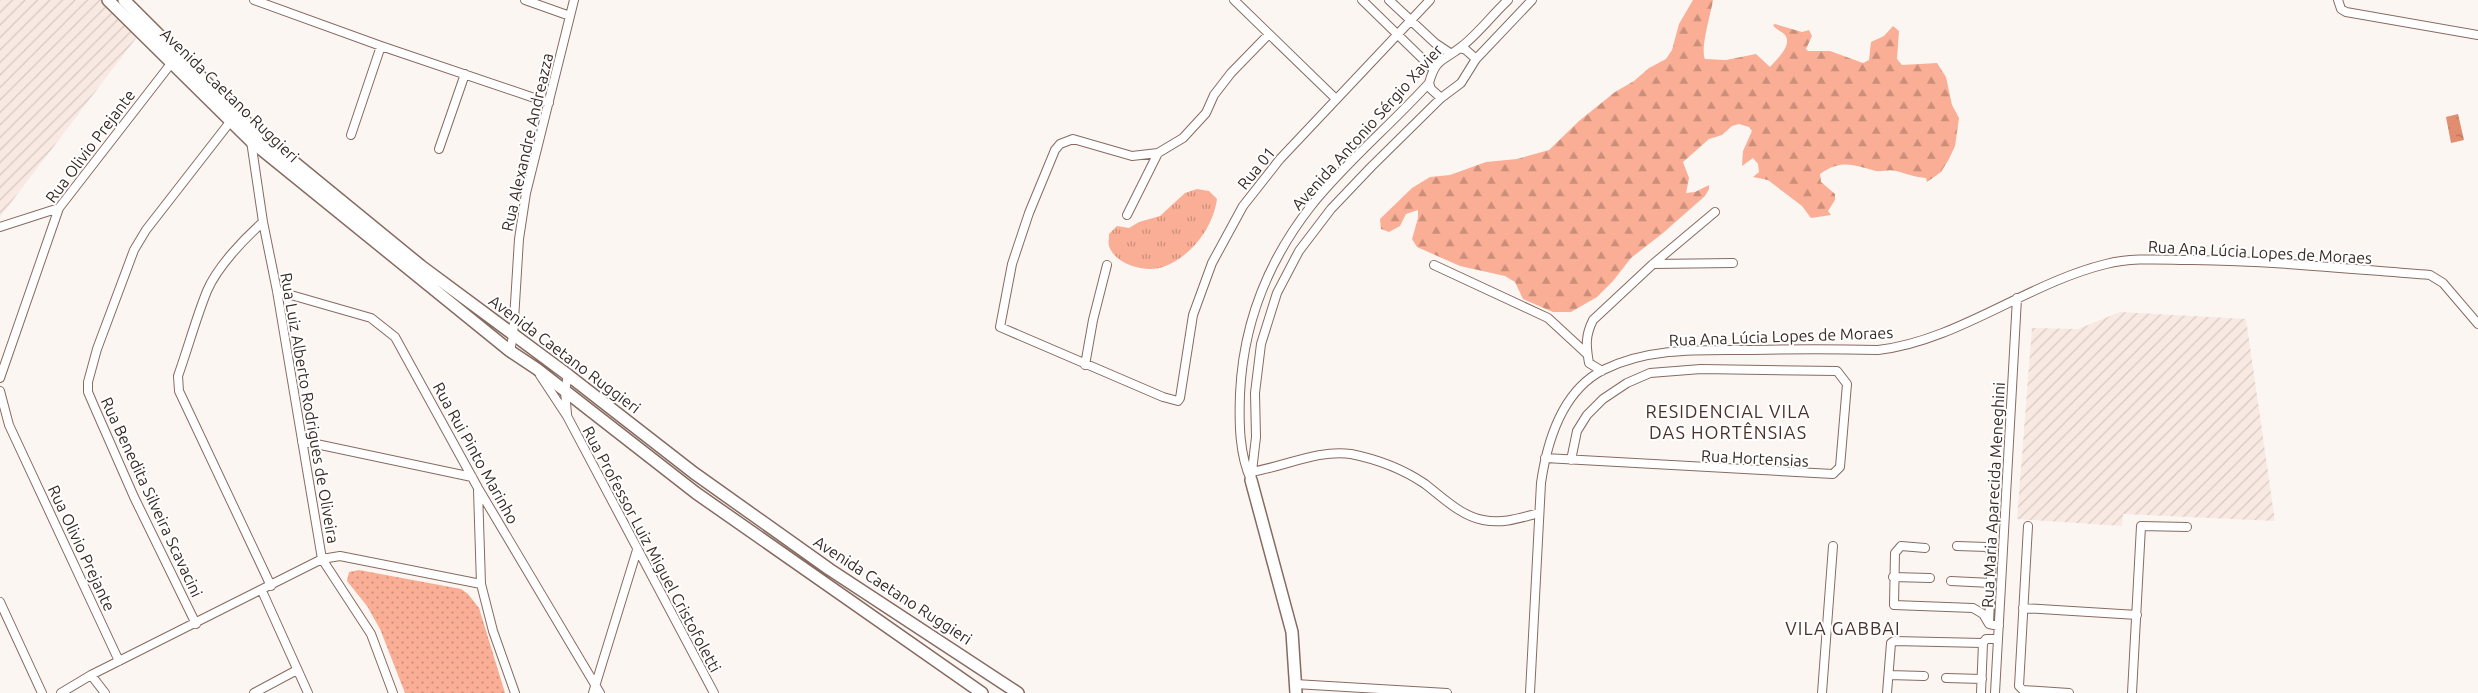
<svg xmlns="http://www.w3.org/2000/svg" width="2478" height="693" viewBox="0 0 2478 693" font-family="Ubuntu,sans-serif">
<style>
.industrial{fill:url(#industrial-furrows)}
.grass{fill:url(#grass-tufts)}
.forest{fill:url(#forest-firs)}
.park{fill:url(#park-dots)}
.water{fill:url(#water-ripples)}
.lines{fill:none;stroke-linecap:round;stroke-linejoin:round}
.street-casing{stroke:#876b61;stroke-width:10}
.secondary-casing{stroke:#876b61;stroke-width:14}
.street{stroke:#fff;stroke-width:8}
.secondary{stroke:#fff;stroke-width:11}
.labels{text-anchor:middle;stroke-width:4;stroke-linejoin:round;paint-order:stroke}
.street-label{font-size:16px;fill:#372b26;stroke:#fff}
.neighbourhood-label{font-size:18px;letter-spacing:1px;fill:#4a3129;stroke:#fff}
</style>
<defs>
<pattern id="industrial-furrows" width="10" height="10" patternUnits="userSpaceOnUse" patternTransform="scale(1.25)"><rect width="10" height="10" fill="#f9e9e3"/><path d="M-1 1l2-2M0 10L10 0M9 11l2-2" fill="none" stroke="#d6c8c3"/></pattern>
<pattern id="grass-tufts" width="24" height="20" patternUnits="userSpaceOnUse" patternTransform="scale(1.25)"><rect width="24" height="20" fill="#f9ae95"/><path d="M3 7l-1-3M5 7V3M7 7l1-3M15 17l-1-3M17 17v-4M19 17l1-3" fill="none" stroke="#ca8e79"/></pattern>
<pattern id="forest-firs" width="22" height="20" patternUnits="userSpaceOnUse" patternTransform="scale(1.25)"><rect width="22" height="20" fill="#f9ae95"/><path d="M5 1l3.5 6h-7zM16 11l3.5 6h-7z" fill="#ca8e79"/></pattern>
<pattern id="park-dots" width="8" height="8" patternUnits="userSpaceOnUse" patternTransform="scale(1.25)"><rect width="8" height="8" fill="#f9ae95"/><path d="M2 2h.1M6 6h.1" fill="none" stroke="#ca8e79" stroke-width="1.8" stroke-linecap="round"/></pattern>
<pattern id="water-ripples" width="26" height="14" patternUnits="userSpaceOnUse" patternTransform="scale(1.25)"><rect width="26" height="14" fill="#e08d70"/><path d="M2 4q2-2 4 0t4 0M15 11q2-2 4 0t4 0" fill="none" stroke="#b6735c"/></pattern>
</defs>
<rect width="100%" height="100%" fill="#fcf6f3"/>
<path class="industrial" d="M0,0H104L140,33L0,217Z
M2120,312L2246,319L2275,521L2123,514L2122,526L2017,519L2032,328L2078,329Z"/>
<path class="grass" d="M1197,189L1209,191L1217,199C1213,228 1191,257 1163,267C1147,273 1115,265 1109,246C1108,243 1109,238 1109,234L1117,226L1129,228L1139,222L1160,216L1185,193Z"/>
<path class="forest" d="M1693,0H1713C1711,13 1700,49 1705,59L1726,60L1756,54L1770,67C1776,60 1793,45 1785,35C1782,31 1776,30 1773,25L1775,24L1802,32L1809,30L1812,36L1806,49L1808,51H1830L1863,63L1869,60L1871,42L1884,36L1893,26L1899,31L1897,59L1902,65L1937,63L1946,77L1952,105L1959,118L1955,146L1949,159L1941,172L1927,182L1926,178C1915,177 1907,174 1896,171C1889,169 1882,172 1876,171C1852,165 1842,159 1820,174L1821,182L1835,194V200L1828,211L1831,215L1811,218L1802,206L1768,180L1753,177L1759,172L1758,164L1753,158L1742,166L1743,151L1752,131L1749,127L1739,124L1732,126L1722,135L1709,139L1683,162L1689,178L1686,193L1695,192L1709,185V189L1705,196L1663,233L1631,258L1613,281L1597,297L1571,312H1553L1523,299L1515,282L1505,276L1460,266L1417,247L1412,239L1418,218V210L1406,214L1400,226L1389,232L1381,229L1380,219L1412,188L1430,177L1450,175L1486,162L1517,159L1549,150L1579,121L1615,92L1634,81L1649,68L1666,59L1672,50L1679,24Z"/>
<path class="park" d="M359,570L461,589L468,594L479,608L505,693H405L380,629L367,606L347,581L349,572Z"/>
<path class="water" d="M2458,114L2464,140L2451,143L2446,117Z"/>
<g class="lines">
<defs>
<path id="street" d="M254,0L381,46L549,103
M525,0L570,16
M1234,0L1336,99
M1362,0L1433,69
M1389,0L1435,43L1450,53
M2338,0L2341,9L2346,12L2478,35
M1269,34L1231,73L1214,95L1206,113L1183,138L1158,153L1132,156L1073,139L1060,144L1055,150L1029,213L1012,264L1000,327L1163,397L1178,401L1180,398L1193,315L1212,263L1243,206L1280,159L1430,0
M1460,48L1466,50L1476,59
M1429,83L1431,89L1441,98
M351,135L381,46
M251,141L263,222L277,291L322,559L371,634L393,693
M439,149L465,74
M1127,215L1158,153
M263,222C244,239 217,267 207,291C196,318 188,348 178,376L179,391L271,586
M0,227L59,208
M1653,264L1733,263
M1434,265L1548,318L1587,354
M277,291L371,318L395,337L478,488L600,693
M510,351L513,336L519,239L526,193L574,0
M1085,365L1093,320L1107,265
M1602,371L1589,363C1586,346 1585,336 1593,320L1653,264L1715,212
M540,375L567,416L714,693
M0,378L59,208L173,61
M0,391L9,425L119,661
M567,414L565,391L568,375
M302,441L472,477
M1545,458L1833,474L1840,467L1847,384L1837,371L1701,369L1650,373L1627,383L1603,399L1587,415L1577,431L1571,460
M1249,472C1282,468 1317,449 1351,454C1376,459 1403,469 1425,484C1442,497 1461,516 1483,520C1503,524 1520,518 1539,513
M1251,480L1256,437L1255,393L1261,344L1277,293L1299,251L1331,209L1371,167L1441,98L1461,83L1476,59L1532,0
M1251,480C1239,454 1239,422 1240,394C1243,325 1268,261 1311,206C1345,163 1391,125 1429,83C1436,58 1442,62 1461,47C1478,34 1492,15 1508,0
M478,490L481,584L493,631L515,693
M2028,526L2019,686L2023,690L2069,693
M1957,546L1987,547L1992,553L1989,623
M1925,548L1901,546L1895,553L1894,605L1973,608L1983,614L1989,624L1999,626
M1893,577L1930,578
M1951,581L1991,583
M262,591L308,693
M0,602L42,693
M2023,608L2137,615
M196,624L134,497L94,406L88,392V382L97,349L134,250L146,230L230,122
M91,675L105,693
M1889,675L1924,676
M1946,678L1982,679
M1295,684L1447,693
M61,693L91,675L322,559L340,556L481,584
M254,693L297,670
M593,693L637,550
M1530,693L1541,483C1547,442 1562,391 1603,370C1649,347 1702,350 1752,350C1794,349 1836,349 1878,350C1957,341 2028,283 2106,264C2134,257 2165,260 2193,260C2272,261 2351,269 2430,275L2443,283L2478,324
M1822,693L1833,546
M1887,693L1891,643L1894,641L1983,643
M1981,693L1983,643L1986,639H1998
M1995,693L2017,298
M2132,693L2141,526L2187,527"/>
<path id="secondary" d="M108,0L251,141L510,351L537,369L696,493L982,693
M124,0L251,127L421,266L568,375L694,473L829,569L1018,693
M1251,480L1292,632L1296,693"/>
</defs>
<use href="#street" class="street-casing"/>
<use href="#secondary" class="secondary-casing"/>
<use href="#street" class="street"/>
<use href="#secondary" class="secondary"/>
</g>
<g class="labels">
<g class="street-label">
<text transform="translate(230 95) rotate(44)" y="6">Avenida Caetano Ruggieri</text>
<text transform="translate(1367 127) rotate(-48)" y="6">Avenida Antonio Sérgio Xavier</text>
<text transform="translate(527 142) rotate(-77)" y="6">Rua Alexandre Andreazza</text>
<text transform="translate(90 146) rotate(-53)" y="6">Rua Olivio Prejante</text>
<text transform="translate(1256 168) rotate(-51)" y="6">Rua 01</text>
<text transform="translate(2260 252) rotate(3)" y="6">Rua Ana Lúcia Lopes de Moraes</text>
<text transform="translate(1781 336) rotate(-2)" y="6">Rua Ana Lúcia Lopes de Moraes</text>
<text transform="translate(565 354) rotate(37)" y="6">Avenida Caetano Ruggieri</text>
<text transform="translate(310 408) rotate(80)" y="6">Rua Luiz Alberto Rodrigues de Oliveira</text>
<text transform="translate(476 453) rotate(61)" y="6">Rua Rui Pinto Marinho</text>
<text transform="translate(1755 458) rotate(3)" y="6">Rua Hortensias</text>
<text transform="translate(1993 495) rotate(-87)" y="6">Rua Maria Aparecida Meneghini</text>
<text transform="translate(152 497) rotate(65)" y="6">Rua Benedita Silveira Scavacini</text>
<text transform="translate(82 548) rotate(65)" y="6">Rua Olivio Prejante</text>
<text transform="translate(652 549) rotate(62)" y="6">Rua Professor Luiz Miguel Cristofoletti</text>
<text transform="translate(893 590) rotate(33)" y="6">Avenida Caetano Ruggieri</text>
</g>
<g class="neighbourhood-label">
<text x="1728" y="418">RESIDENCIAL VILA<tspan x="1728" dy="21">DAS HORTÊNSIAS</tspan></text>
<text x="1843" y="635">VILA GABBAI</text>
</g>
</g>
</svg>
